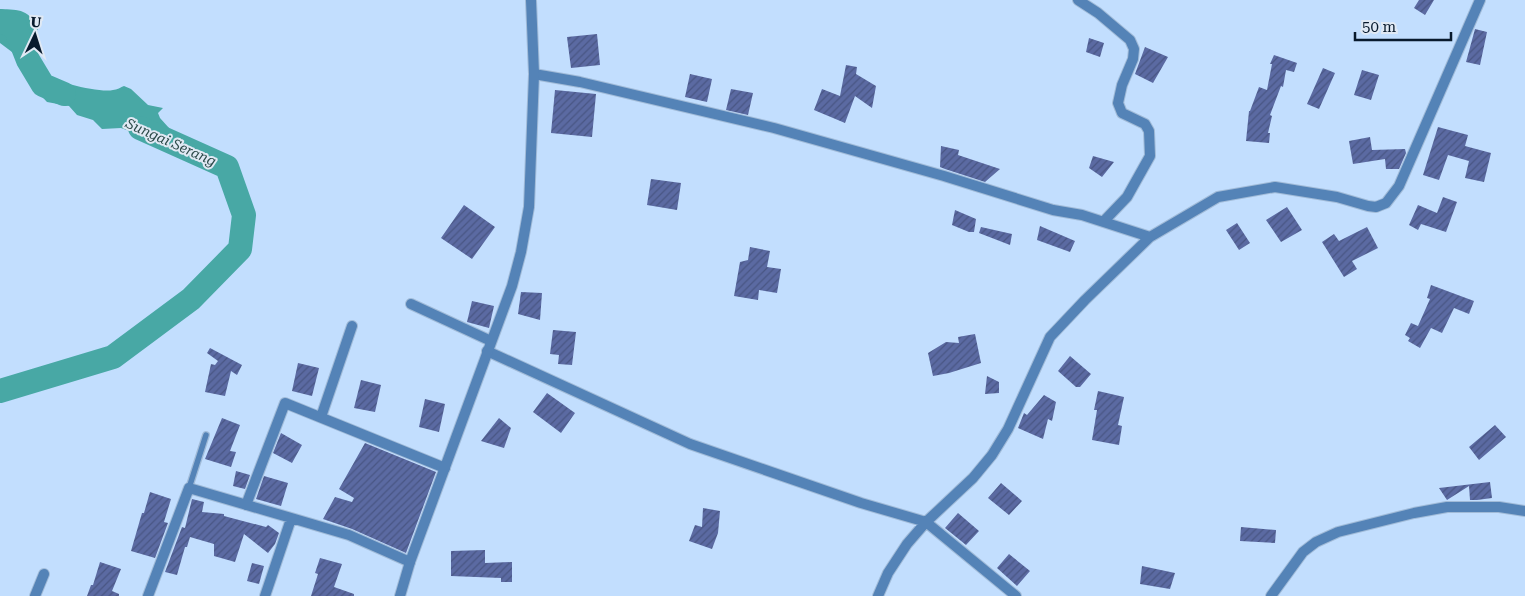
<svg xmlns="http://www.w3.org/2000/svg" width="1525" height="596" viewBox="0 0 1525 596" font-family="'Roboto Serif',serif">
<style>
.water{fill:#48a8a5}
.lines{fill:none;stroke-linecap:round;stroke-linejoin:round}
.river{stroke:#48a8a5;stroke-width:24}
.building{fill:url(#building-hatch)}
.service-casing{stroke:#a1bbd8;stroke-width:8}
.minor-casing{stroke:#a1bbd8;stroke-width:12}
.tertiary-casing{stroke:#a1bbd8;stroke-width:12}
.service{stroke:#5483b7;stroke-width:5.5}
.minor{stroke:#5483b7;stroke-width:10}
.tertiary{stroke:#5483b7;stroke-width:10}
.labels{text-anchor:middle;stroke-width:4;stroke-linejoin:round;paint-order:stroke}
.water-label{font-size:14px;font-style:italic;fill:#2c4a49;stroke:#e0e9f4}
</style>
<defs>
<pattern id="building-hatch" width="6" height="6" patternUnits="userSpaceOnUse" patternTransform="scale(1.25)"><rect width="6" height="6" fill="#5b6aa2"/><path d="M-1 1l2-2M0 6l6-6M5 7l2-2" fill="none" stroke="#495684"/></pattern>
</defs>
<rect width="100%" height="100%" fill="#c2defe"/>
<path class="water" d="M0,9C20,10 29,9 38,29L32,37C34,48 35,61 43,71C52,82 99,93 113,90C117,90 121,87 124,86L131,89L148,105L163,108L158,113L160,118L169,128L167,135L172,150L162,140L163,151L135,133L121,128L102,129L93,120L77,115L69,106L47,102L31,85L40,73L0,43Z"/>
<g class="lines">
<path class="river" d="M0,21L15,27L28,60L43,85L64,94
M0,391L113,357L191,299L240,249L244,215L227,167L140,128"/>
</g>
<path class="building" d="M1419,0H1434L1425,15L1414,8Z
M1475,29L1487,32L1480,65L1466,62Z
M597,34L600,65L571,68L567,37Z
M1089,38L1104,43L1100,57L1086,52Z
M1145,47L1168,57L1153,83L1135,74Z
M1274,55L1297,63L1294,72L1286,70L1283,87L1281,86L1270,115L1272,116L1268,133H1270L1269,143L1246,141L1249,111H1250L1259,87L1267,90L1272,64H1270Z
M846,65L857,67L856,74L876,86L872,108L855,96L845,123L814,110L822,89L840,96Z
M1323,68L1335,73L1319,109L1307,104Z
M1362,70L1379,75L1371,100L1354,95Z
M690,74L712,79L707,102L685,97Z
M731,89L753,93L748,115L726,110Z
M555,90L596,94L592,137L551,133Z
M1438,127L1468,135L1465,146L1491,153L1484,182L1465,178L1469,161L1448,155L1439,180L1423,175Z
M1370,137L1372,150L1405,149L1406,153L1399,169H1386L1385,159L1353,164L1349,141Z
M941,146L959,150L958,155L1000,169L985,182L945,169L940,167Z
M1093,156L1114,162L1102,177L1089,168Z
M651,179L681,183L677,210L647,205Z
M1443,197L1457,202L1446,232L1421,224L1418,230L1409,225L1418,205L1437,213Z
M464,205L495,227L472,259L441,238Z
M1287,207L1302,230L1281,242L1266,220Z
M955,210L976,219L974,232H969L952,225Z
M1237,223L1250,243L1239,250L1226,230Z
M1040,226L1075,241L1070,252L1037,240Z
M981,227L1012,234L1010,245L979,233Z
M1367,227L1378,248L1352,261L1357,269L1344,277L1322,242L1334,234L1339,241Z
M750,247L770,251L767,267L781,269L777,293L759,290L758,300L734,296L740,262L748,260Z
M1431,285L1474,301L1469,314L1454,308L1442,333L1431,328L1420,348L1408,341L1410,338L1405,335L1411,323L1418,326L1430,299L1427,298Z
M521,292L542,293L540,320L518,314Z
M472,301L494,306L489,328L467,322Z
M553,330L576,332L572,365L558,364L559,355L550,354Z
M975,334L981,363L949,373L933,376L928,353L946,342L959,343L958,337Z
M210,348L242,365L237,375L231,371L225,396L205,392L211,364L215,365L218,361L207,353Z
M1070,356L1091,374L1080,387H1076L1058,371Z
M298,363L319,368L312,396L292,391Z
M987,376L999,382V393L985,394Z
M361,380L381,385L375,412L354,408Z
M1098,391L1124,397L1118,425L1122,426L1119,445L1092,440L1097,410H1094Z
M547,393L575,413L561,433L533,412Z
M1044,395L1056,402L1052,421L1048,419L1043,439L1018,428L1024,413L1027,415Z
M425,399L445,404L439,432L419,427Z
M222,418L240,425L230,451L236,452L231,467L205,459Z
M499,418L511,428L504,448L481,441Z
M1495,425L1506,437L1479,460L1469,447Z
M281,433L302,445L292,463L273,453Z
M365,443L436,472L406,553L352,529L323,519L335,497L352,502L354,498L339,489Z
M236,471L250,475L245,489L233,486Z
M264,476L288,483L281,506L256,499Z
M1490,482L1492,498L1477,500H1470L1469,486L1447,500L1439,488Z
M1001,483L1022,501L1009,515L988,498Z
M150,492L171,499L164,522L168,523L155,558L131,551L142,513H144Z
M192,499L204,502L202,512L224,514V516L266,527L268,525L279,533L275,544L268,553L244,534L235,562L214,556V544L190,537L187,547H185L177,575L165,572L182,527L185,528Z
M703,508L720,511L718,533L712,549L689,541L695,525L702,527Z
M958,513L979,531L966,545L945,528Z
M1241,527L1276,530L1275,543L1240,541Z
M485,550V563L512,562V582H501V578L451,576V551Z
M1009,554L1030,571L1017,586L997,568Z
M320,558L342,564L334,587L354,594V596H311L318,574L315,573Z
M100,562L121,569L112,591L119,594V596H87L91,585H93Z
M252,563L264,566L259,584L247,581Z
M1142,566L1175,573L1170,589L1140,584Z"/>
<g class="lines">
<defs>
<path id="service" d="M189,488L206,435"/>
<path id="minor" d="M1078,0L1098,13L1130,40L1134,49L1133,59L1122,85L1118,103L1122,113L1145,124L1149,131L1150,156L1127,197L1103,222
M534,74L580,82L774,128L944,176L1053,210L1082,215L1150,237L1085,300L1050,337L1008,429L992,455L973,478L926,522L907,544L888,573L878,596
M1150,237L1218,197L1275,187L1337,197L1368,206L1376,207L1386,203L1399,186L1480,0
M411,304L491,341
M487,351L690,444L861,503L926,522L1016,596
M321,417L352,326
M246,505L285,403L445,468
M35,596L44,574
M148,596L189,488L349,535L410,562
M265,596L291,519
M1271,596L1303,552L1316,542L1338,532L1414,513L1447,507H1499L1525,511"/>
<path id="tertiary" d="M400,596L410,562L512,286L521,252L529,207L534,74L531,0"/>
</defs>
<use href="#service" class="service-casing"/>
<use href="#minor" class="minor-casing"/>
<use href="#tertiary" class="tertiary-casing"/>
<use href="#service" class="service"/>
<use href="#minor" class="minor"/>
<use href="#tertiary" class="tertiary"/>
</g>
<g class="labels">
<g class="water-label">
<text transform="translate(171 142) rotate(24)" y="5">Sungai Serang</text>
</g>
</g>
<g transform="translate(35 35) rotate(4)" stroke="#e0e9f4" stroke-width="4" paint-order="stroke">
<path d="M0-4L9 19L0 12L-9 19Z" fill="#081a2d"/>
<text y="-8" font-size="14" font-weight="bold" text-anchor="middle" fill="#081a2d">U</text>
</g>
<path d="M1355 32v8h96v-8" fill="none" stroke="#081a2d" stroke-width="2.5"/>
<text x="1362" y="32" font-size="15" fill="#081a2d" stroke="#e0e9f4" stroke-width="4" paint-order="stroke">50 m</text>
</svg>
